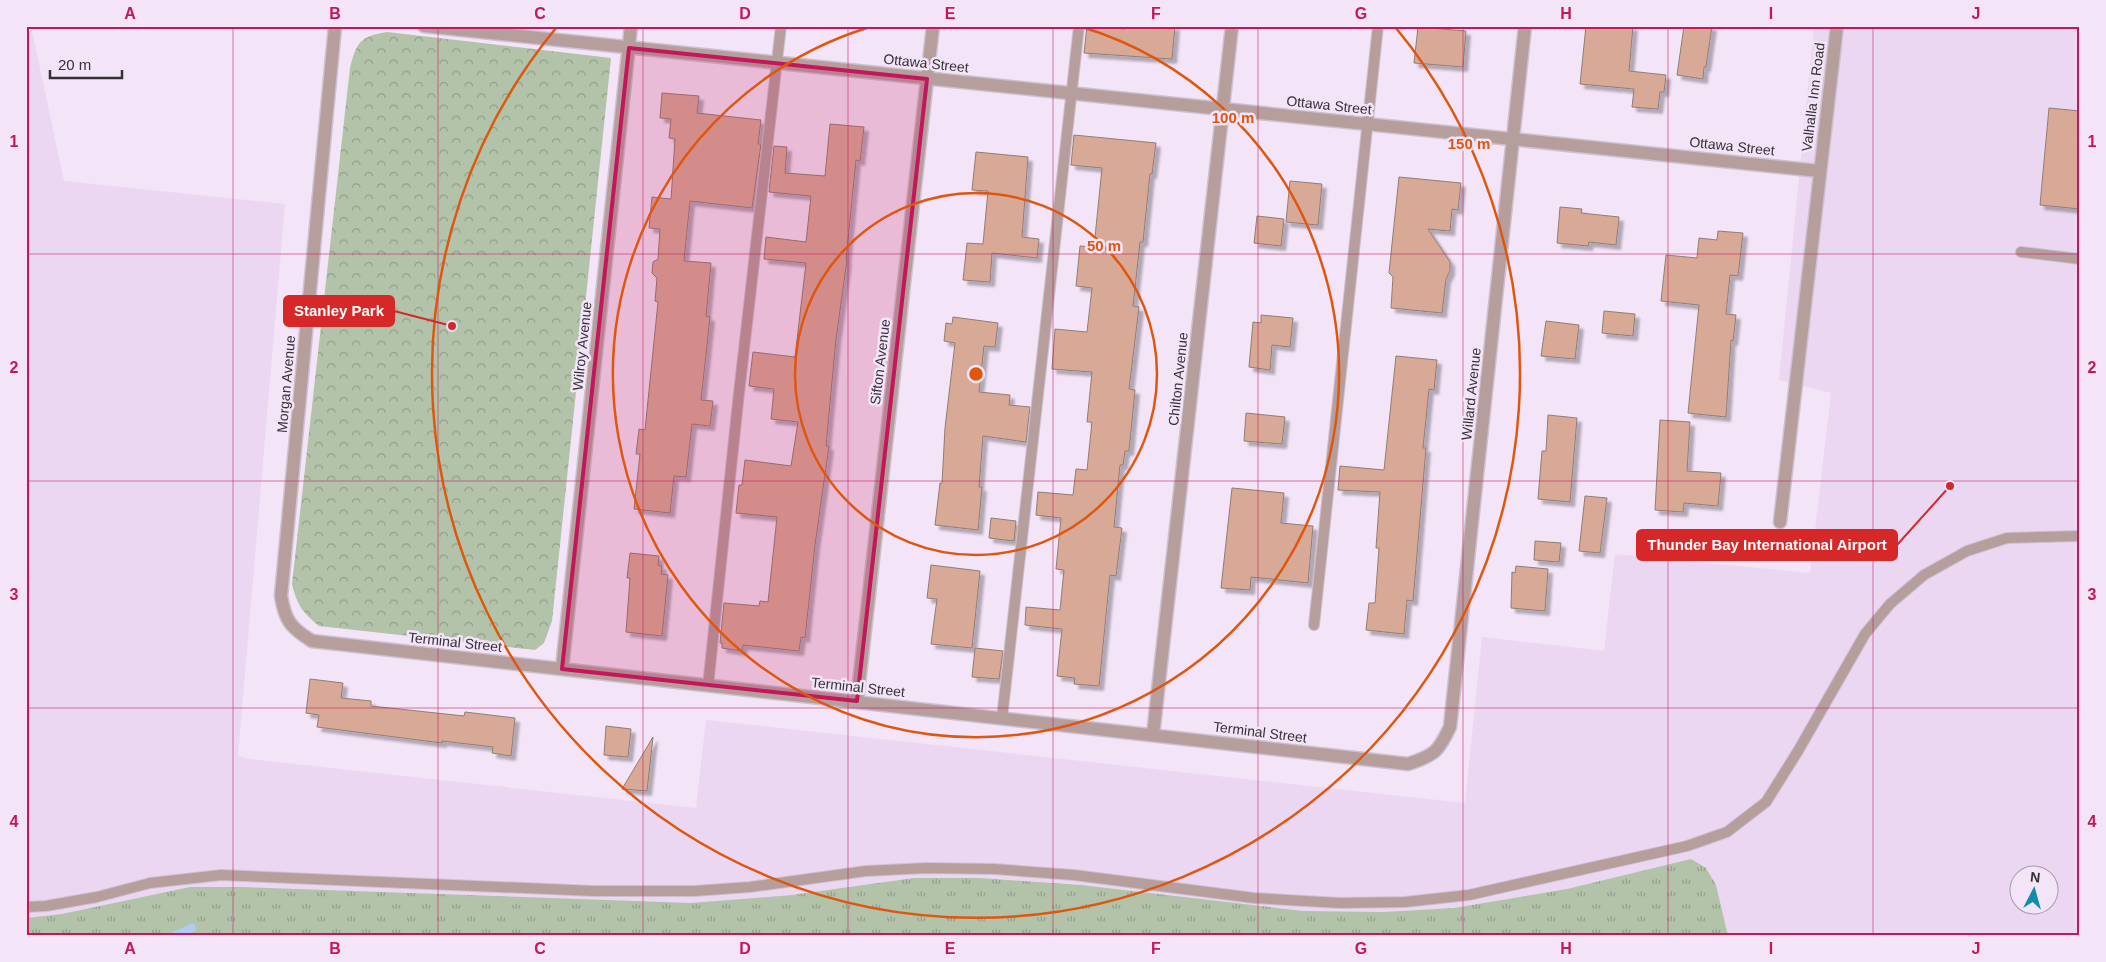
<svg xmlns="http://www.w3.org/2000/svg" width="2106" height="962" viewBox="0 0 2106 962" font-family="Arial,sans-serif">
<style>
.built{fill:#ebd7f1;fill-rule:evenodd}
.grass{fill:url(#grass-tufts)}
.park{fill:url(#park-crowns)}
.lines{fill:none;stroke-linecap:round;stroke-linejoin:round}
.stream{stroke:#b1cbf3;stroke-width:8}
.building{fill:#d9a997;stroke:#927c74;filter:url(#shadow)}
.service-casing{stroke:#cdc0d1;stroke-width:12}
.minor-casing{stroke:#cdc0d1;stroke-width:15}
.service{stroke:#b69e9d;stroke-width:10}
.minor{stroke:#b69e9d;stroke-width:12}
.marked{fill:#c2185b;fill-opacity:0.2;stroke:#c2185b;stroke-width:4;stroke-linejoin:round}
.grid{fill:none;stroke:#c2185b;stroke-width:1;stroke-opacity:0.55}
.ring{fill:none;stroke:#df570e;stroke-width:2.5}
.labels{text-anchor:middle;stroke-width:5;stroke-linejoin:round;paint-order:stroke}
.street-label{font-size:14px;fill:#363037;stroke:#f3e4f7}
.centre{fill:#df570e;stroke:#f3e4f7;stroke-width:2.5}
.ring-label{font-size:15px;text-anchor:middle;font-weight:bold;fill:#df570e;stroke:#f3e4f7;stroke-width:5;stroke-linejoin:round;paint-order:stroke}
.leader{fill:none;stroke:#d62828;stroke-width:2}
.callout-dot{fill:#d62828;stroke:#f3e4f7;stroke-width:2}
.callout{fill:#d62828;stroke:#d62828;stroke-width:2}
.callout-label{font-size:15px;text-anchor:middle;font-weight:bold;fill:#fff}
.neatline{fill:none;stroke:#c2185b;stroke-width:2}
.grid-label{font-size:16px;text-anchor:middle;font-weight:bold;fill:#c2185b}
</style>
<defs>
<pattern id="grass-tufts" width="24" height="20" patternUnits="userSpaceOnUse" patternTransform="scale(1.25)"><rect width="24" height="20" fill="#b2c3aa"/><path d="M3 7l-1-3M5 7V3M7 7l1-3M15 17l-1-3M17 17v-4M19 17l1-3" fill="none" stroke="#929f8b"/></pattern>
<pattern id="park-crowns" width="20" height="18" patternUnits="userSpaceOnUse" patternTransform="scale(1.25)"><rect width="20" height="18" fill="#b2c3aa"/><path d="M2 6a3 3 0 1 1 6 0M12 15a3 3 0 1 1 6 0" fill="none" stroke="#929f8b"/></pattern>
<filter id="shadow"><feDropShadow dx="4.5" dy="4.5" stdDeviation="1" flood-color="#0004"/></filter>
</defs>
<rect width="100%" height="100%" fill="#f3e4f7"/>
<path class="built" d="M26,26H31L64,181L285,204L238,756L249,759L696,808L706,720L1465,803L1482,637L1604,651L1615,554L1810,573L1831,393L1779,380L1814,26H2080V936H26ZM2018,874H2048V904H2018Z"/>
<path class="grass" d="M1691,859L1706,868L1716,885L1728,936H26V918L62,914L190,887H241L691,903L792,895L914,878H980L1081,885L1303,911L1383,912L1454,908L1567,889Z"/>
<path class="park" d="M387,32L611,58L552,621L544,643L535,650L319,626C302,612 297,605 292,584L350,68C356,42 361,36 387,32Z"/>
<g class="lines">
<path class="stream" d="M174,936L192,928"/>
</g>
<path class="building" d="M1087,26L1125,29V26H1175L1172,59L1084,53Z
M1586,26H1633L1629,71L1666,75L1664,92H1660L1658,109L1632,107L1634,89L1580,84Z
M1684,26H1712L1706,67H1704L1703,79L1677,75Z
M1418,27L1466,31L1463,67L1414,63Z
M662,93L699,96L697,113L761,120L758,144H761L752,208L690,201L684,261L711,263L706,316L710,317L701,400L713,401L710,426L692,424L686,477L674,476L670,513L634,509L640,454H636L639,429L645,430L658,302L655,301L657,278L652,273L653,262L658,259L660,229L649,228L652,197L671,199L675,139L669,138L671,119L660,118Z
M2049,108L2080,111V209L2040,205Z
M830,124L864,127L860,161L856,160L846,260H847L836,339L826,446H829L815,545L805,638L801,637L799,651L743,645L742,651L722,648V643H720L724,603L759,606L760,601L768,602L777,517L736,513L739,485H742L745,460L791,466L798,422L771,419L774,389L749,386L753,352L795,357L806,263L764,259L766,237L806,242L811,196L769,192L774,146L787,147L785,173L825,176Z
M1074,135L1156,143L1152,174H1150L1143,242H1140L1133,306L1139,307L1129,389L1135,390L1129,451H1125L1123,465H1120L1114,527L1122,528L1116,576L1110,575L1099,686L1074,684L1075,678L1057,676L1062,629L1025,625L1026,607L1060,610L1064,570L1056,569L1061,518L1036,515L1038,492L1073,495L1076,469L1087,470L1092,422H1087L1092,372L1052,369L1055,329L1087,332L1092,288L1076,286L1080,246L1094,247L1102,168L1071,165Z
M976,152L1028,157L1022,237L1039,239L1037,258L992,253L990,282L963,280L967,243L983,244L988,191L972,190Z
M1399,177L1461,183L1458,210L1452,209L1450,231L1428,229L1450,262V271L1446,279L1442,313L1391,308L1393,277L1389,273Z
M1290,181L1322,184L1318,225L1286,222Z
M1560,207L1582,209L1581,213L1619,217L1616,245L1589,242L1588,246L1557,243Z
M1257,216L1284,219L1281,246L1254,243Z
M1718,231L1743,233L1738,276L1730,275L1726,314L1736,315L1733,341L1731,340L1726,417L1688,413L1699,305L1661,301L1666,255L1697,258L1699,238L1717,240Z
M1604,311L1635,314L1633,336L1602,333Z
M1261,315L1293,318L1290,347L1272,345L1270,370L1249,367L1253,322L1261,323Z
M953,317L998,323L995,347L984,346L979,392L1010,395L1009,405L1030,407L1026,442L983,436L979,487H982L978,530L935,525L940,483H942L945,428L955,343L944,341L946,323L952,324Z
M1546,321L1579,325L1575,359L1541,356Z
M1396,356L1437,360L1434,390L1429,389L1423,448H1426L1413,601L1407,600L1404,634L1366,630L1369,603H1375L1379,548H1376L1380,492L1338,490L1340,466L1384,470Z
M1246,413L1285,417L1282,444L1244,441Z
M1548,415L1577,418L1570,502L1538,499L1542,451H1546Z
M1660,420L1690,422L1687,471L1721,473L1718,506L1684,503L1683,512L1655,510Z
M1232,488L1284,493L1281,523L1313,526L1308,583L1251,577L1250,590L1221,588Z
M1585,496L1607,498L1600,553L1579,551Z
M991,518L1016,521L1014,541L989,538Z
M1535,541L1561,543L1559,562L1534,560Z
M630,553L659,556L658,565L662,566L661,574L668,575L662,636L626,632L630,578H627Z
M931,565L980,571L972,648L931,644L937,599L927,598Z
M1516,566L1548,569L1545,611L1511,608L1512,572L1515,573Z
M975,648L1003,651L999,679L972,677Z
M310,679L343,683L341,698L371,701V706L464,716L465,712L515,718L511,756L492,753L493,747L442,741V743L317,727L319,715L306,713Z
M606,726L631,729L628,757L604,755Z
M653,737L647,791L622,789Z"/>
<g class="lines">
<defs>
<path id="service" d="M2021,252L2080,259
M1314,625L1378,26
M708,686L738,402L781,26
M1002,718L1079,26
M26,907L46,906L97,897L150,883L221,875L594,891H694L750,887L866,871L927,868L994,869L1074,875L1254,898L1340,903L1405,902L1469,895L1687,846L1727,832L1766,802L1798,751L1865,634L1890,604L1924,575L1967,551L2007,538L2080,536"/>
<path id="minor" d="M335,26L281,596C285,621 291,628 312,641L1408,764C1435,755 1438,752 1450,727L1525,26
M424,26L1819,171
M1780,522L1837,26
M562,669L631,26
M857,701L933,26
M1153,735L1232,26"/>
</defs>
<use href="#service" class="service-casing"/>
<use href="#minor" class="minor-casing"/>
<use href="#service" class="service"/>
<use href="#minor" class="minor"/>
</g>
<path class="marked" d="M629,48L927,79L857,701L562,669Z"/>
<path class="grid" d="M233,26V936M438,26V936M643,26V936M848,26V936M1053,26V936M1258,26V936M1463,26V936M1668,26V936M1873,26V936M26,254H2080M26,481H2080M26,708H2080"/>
<g class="ring">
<circle cx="976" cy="374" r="181"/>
<path d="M1082 27A363 363 0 1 1 870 27"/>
<path d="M1396 28A544 544 0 1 1 556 28"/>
</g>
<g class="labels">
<g class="street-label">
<text transform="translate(926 63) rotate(6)" y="5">Ottawa Street</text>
<text transform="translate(1813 97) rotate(-83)" y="5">Valhalla Inn Road</text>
<text transform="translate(1329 105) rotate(6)" y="5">Ottawa Street</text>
<text transform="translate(1732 146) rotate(6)" y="5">Ottawa Street</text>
<text transform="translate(582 346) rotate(-84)" y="5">Wilroy Avenue</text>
<text transform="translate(880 362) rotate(-83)" y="5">Sifton Avenue</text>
<text transform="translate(1178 379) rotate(-84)" y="5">Chilton Avenue</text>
<text transform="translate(286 384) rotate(-85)" y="5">Morgan Avenue</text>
<text transform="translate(1471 394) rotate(-84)" y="5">Willard Avenue</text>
<text transform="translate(455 642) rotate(6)" y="5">Terminal Street</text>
<text transform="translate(858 687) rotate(6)" y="5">Terminal Street</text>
<text transform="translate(1260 732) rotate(7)" y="5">Terminal Street</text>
</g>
</g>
<circle cx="976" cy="374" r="8" class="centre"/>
<g class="ring-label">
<text x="1233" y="123">100 m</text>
<text x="1469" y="149">150 m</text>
<text x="1104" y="251">50 m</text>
</g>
<path class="leader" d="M452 326L394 311M1950 486L1897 545"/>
<g class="callout-dot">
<circle cx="452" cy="326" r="5"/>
<circle cx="1950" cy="486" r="5"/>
</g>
<g class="callout">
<rect x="284" y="296" width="110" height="30" rx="5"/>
<rect x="1637" y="530" width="260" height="30" rx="5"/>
</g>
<g class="callout-label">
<text x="339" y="316">Stanley Park</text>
<text x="1767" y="550">Thunder Bay International Airport</text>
</g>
<rect width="2106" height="962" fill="none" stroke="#f3e4f7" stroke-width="55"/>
<g transform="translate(2034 890) rotate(6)"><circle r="24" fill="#f3e4f7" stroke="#a79caa"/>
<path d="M0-4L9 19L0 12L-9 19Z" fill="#0e8dae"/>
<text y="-8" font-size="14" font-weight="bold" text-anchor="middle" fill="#363037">N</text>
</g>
<path d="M50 70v8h72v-8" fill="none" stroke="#363037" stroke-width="2.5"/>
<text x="58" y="70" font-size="15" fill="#363037" stroke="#f3e4f7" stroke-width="4" paint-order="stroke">20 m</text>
<rect x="28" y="28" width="2050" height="906" class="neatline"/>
<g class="grid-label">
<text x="130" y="19">A</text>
<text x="335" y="19">B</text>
<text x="540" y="19">C</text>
<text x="745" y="19">D</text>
<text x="950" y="19">E</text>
<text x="1156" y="19">F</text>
<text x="1361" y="19">G</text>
<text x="1566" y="19">H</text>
<text x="1771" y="19">I</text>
<text x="1976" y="19">J</text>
<text x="14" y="147">1</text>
<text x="2092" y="147">1</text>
<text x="14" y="373">2</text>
<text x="2092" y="373">2</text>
<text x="14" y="600">3</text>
<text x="2092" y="600">3</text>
<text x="14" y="827">4</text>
<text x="2092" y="827">4</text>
<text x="130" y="954">A</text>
<text x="335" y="954">B</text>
<text x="540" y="954">C</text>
<text x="745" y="954">D</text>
<text x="950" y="954">E</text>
<text x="1156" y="954">F</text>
<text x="1361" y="954">G</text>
<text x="1566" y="954">H</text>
<text x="1771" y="954">I</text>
<text x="1976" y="954">J</text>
</g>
</svg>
